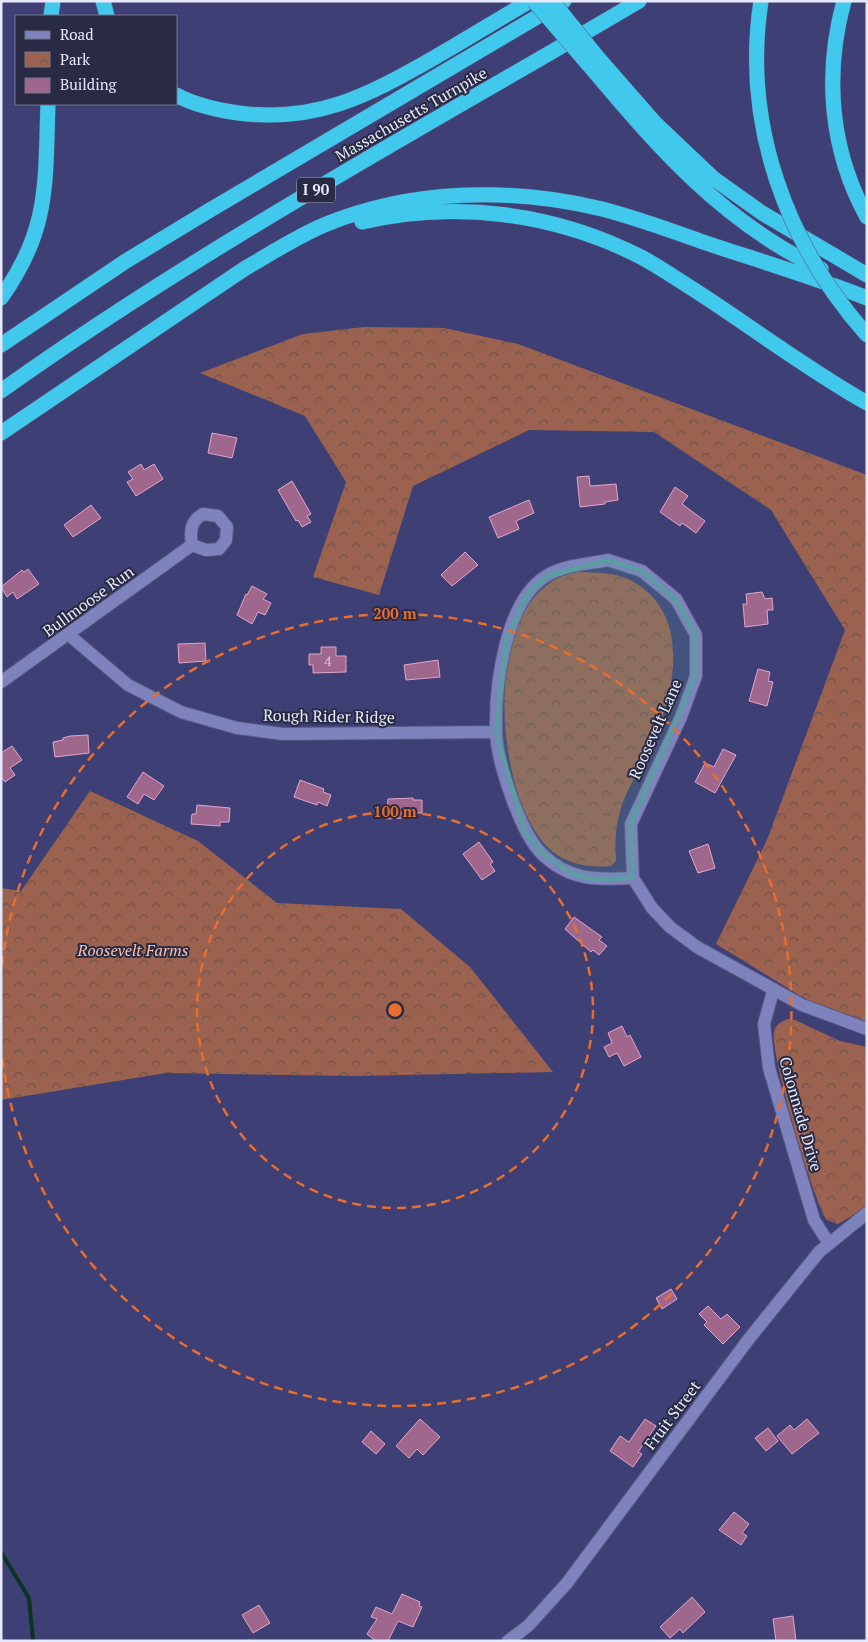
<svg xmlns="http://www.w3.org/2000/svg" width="868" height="1642" viewBox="0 0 868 1642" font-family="'PT Serif',serif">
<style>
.park{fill:url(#park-crowns)}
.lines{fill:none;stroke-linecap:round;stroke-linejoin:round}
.stream{stroke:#0c3422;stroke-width:4}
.building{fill:#a0678d;stroke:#e2a5cd}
.minor-casing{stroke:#585882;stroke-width:14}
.tertiary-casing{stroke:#585882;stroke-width:14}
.motorway-casing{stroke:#585882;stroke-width:16}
.minor{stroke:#7e82bd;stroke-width:12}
.tertiary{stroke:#7e82bd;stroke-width:12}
.motorway{stroke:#40c9ed;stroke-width:15}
.motorway-bridge-casing{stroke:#585882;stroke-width:16;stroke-linecap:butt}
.motorway-bridge{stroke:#40c9ed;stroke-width:15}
.marked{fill:#5a9ea0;fill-opacity:0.2;stroke:#5a9ea0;stroke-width:4;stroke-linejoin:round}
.ring{fill:none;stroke:#e86e30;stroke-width:2.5;stroke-dasharray:9 6}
.labels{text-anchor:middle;stroke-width:4;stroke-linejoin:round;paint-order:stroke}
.number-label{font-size:14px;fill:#d4c8e0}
.shield{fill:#292a43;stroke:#adafc4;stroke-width:1}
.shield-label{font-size:15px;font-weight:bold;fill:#e6e8fc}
.street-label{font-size:16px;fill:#e6e8fc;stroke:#292a43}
.park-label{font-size:16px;font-style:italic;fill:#fbc1ad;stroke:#292a43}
.centre{fill:#e86e30;stroke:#292a43;stroke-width:2.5}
.ring-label{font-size:15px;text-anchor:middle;font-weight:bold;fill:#e86e30;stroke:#292a43;stroke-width:4;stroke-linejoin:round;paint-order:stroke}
</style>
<defs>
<pattern id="park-crowns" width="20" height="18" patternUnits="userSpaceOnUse" patternTransform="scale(1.25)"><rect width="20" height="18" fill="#9a624f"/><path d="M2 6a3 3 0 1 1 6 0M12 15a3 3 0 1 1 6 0" fill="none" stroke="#70544e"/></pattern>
</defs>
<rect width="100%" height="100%" fill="#3e4075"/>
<path class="park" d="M364,327L444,328L518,344L867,475V1024L812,1003L716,944L767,840L845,630L771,510L654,432L529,430L413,486L379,595L313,577L346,482L305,416L200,373L303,334Z
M579,572C595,573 613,572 628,579C694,611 675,694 651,747C641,769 626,788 620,812C615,828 615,844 616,861L611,866C590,868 570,865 553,852C491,802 477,585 579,572Z
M90,791L198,841L277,903L401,909L470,967L553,1072L356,1076L166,1073L1,1100V888L21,891Z
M787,1019L795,1020L840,1041L867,1047V1207L838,1224L827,1220C814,1203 770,1053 774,1032C775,1025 781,1022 787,1019Z"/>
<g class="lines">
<path class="stream" d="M1,1552L29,1598L33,1641"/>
</g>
<path class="building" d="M212,433L237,438L232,458L208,453Z
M141,464L144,470L154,464L163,479L136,496L127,482L133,479L128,472Z
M589,476L590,486L616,484L618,500L605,502V504L580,507L577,477Z
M292,481L311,514L307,516L311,522L302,527L298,520L296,521L278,490Z
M675,487L688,496L682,504L705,521L696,533L682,523L680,526L660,512Z
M529,500L534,513L516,521L519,529L498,538L489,517Z
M91,505L101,518L73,537L64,525Z
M465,552L478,565L452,586L441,575Z
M28,569L39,584L17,599L13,592L7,597L1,587L22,570L24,572Z
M252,586L267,594L263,599L271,603L265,615L258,612L252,624L237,615L246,594L247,595Z
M762,592L765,599L772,598L773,610H767L768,624L745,627L743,604H747L746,594Z
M205,643L206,661L179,663L178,644Z
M321,647H336V656H346V672L313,673V665H309V654H321Z
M438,660L440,677L406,680L404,665Z
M758,669L770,672L768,681L773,682L767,706L749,701Z
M88,735L89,753L55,757L53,742L63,740V738L70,736Z
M12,746L22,760L10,768L15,775L5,782L1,776V753Z
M723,749L736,755L715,793L695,782L705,763L714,767Z
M143,772L164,786L154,800L144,794L138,804L127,797Z
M300,780L324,789L323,792L331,795L327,806L318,802L317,805L294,797Z
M413,798V800H422V813H414V816H405V818L386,819L388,799Z
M197,805L230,808L229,822H220V826L191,824L192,814H196Z
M479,842L493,862L490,864L495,871L482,880L463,854Z
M708,844L715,868L698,873L689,851Z
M574,917L602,937L599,940L607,946L599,955L593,950L591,952L565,929Z
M622,1026L627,1037L630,1035L641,1057L624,1066L617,1053L609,1057L604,1047L612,1043L608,1033Z
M671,1289L677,1299L662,1309L656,1298Z
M708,1306L721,1319L727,1314L740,1327L723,1344L704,1325L707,1322L699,1314Z
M420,1419L440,1437L423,1455L417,1449L409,1458L396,1446Z
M645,1419L656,1426L638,1452L642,1454L633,1467L610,1451L620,1436L629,1442Z
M807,1419L819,1433L792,1454L777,1436L790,1425L794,1430Z
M768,1428L778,1441L766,1451L755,1438Z
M371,1431L385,1444L376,1454L362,1442Z
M734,1512L749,1524L742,1533L747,1536L741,1545L719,1530Z
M402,1594L420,1602L419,1606L422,1607L413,1627L398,1621L388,1641H376L367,1634L377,1619L371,1617L376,1607L392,1614Z
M692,1597L705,1612L683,1633L680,1629L670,1638L660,1627Z
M259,1605L270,1623L253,1633L242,1615Z
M793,1616L796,1641H776L773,1619Z"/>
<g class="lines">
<defs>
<path id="minor" d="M203,514L218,516L227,527L226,540L219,549L206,550L192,545C190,532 190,521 203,514Z
M608,560L642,571L676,599L696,635V676L681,717L631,824L633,878C596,880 569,881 541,853C520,832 496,759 496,730C495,686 505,601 546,576C564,565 588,564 608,560Z
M69,635L128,685L181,712L237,728L283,734L496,732
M1,682L192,545
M633,878L652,908L670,927L697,947L802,1005L867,1029
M773,991L764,1024L769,1068L814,1220L828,1242"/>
<path id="tertiary" d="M508,1641L528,1626L567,1583L748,1340L819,1252L867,1213"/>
<path id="motorway" d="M103,1L107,16
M844,1C824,74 830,150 867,217
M51,16L53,1
M599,59L655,123L713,178L762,213L867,275
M588,64C658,147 721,221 821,269
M176,95C195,105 217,110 238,113C316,123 367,96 432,59C465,40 497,20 530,1
M362,222C456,200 555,213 641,257C660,267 678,280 696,291C753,328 807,369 867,403
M1,298C50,229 45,184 48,104
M1,345L126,261L210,210L564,1
M1,391C204,246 425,127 639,1
M1,433L244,269C270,254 296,237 324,225C411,189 511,187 602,209C637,218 672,231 706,243C760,261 814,277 867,298"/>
</defs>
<use href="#minor" class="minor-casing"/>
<use href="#tertiary" class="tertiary-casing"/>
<use href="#motorway" class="motorway-casing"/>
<use href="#minor" class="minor"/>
<use href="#tertiary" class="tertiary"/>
<use href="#motorway" class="motorway"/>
<defs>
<path id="motorway-bridge" d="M534,1L588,64
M552,1L599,59
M761,1C742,123 786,244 867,335"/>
</defs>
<use href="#motorway-bridge" class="motorway-bridge-casing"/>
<use href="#motorway-bridge" class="motorway-bridge"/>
</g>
<path class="marked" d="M608,560L642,571L676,599L696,635V676L631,824L633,878L593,880L570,873L541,853L524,831L496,732L506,639L527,594L546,576Z"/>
<g class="ring">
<circle cx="395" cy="1010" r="198"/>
<path d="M2 965A396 396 0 1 1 2 1055"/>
</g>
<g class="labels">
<g class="number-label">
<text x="328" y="666">4</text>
</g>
<rect class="shield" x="297" y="177.5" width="38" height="25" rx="4"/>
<g class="shield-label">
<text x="316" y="195">I 90</text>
</g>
<g class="street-label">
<text transform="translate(411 114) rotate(-30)" y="6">Massachusetts Turnpike</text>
<text transform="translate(88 601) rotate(-36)" y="6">Bullmoose Run</text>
<text transform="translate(329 716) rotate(1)" y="6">Rough Rider Ridge</text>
<text transform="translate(655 729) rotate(-66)" y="6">Roosevelt Lane</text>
<text transform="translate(801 1114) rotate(74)" y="6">Colonnade Drive</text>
<text transform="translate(672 1415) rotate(-53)" y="6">Fruit Street</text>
</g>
<g class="park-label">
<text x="133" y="956">Roosevelt Farms</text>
</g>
</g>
<circle cx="395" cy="1010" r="8" class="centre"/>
<g class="ring-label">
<text x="395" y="619">200 m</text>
<text x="395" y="817">100 m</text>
</g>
<rect width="868" height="1642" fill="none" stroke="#e6e8fc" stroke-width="5"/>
<rect x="15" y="15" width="162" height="90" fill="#292a43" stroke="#75768d"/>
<rect x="25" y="31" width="25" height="8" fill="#7e82bd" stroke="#75768d"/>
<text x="60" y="40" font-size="15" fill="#e6e8fc">Road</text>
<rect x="25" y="52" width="25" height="15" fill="url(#park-crowns)" stroke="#75768d"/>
<text x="60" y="65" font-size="15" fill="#e6e8fc">Park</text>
<rect x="25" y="78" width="25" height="15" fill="#a0678d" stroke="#75768d"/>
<text x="60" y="90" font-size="15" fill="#e6e8fc">Building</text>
</svg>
